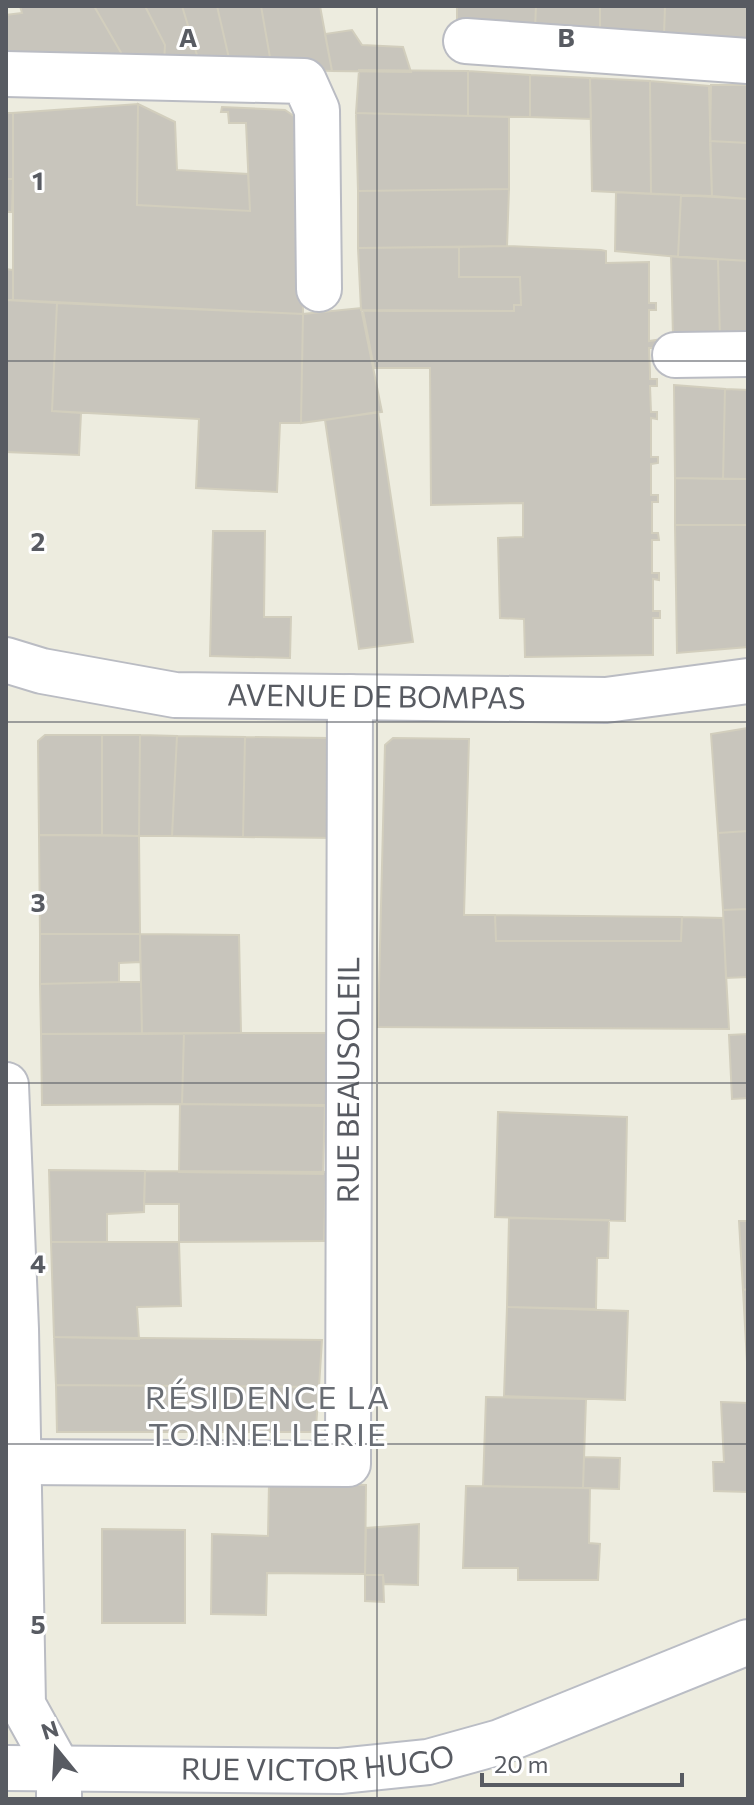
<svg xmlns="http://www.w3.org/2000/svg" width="754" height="1805" viewBox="0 0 754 1805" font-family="Commissioner,sans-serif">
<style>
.building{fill:#c8c5bc;stroke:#d2cebd;stroke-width:2}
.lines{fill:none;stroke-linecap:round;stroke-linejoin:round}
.minor-casing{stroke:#babcc3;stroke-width:48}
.secondary-casing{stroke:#babdc5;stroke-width:48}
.minor{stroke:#fff;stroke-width:44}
.secondary{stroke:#fff;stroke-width:44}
.grid{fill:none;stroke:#585b62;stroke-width:2;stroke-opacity:0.55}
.labels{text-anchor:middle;stroke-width:6;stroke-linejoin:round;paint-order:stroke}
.street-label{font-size:30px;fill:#585b62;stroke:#fff}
.neighbourhood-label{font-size:32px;letter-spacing:2px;fill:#696d74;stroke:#fff}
.grid-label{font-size:26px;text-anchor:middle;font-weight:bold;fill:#585b62;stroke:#fff;stroke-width:6;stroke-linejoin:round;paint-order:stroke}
</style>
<rect width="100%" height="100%" fill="#edecdf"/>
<path class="building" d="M20,6H94L127,63L6,57V15L22,13Z
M94,6H145L165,45L164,64L127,63Z
M145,6H182L200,65L164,64L165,45Z
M182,6H217L231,67L200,65Z
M217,6H261L272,69L231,67Z
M261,6H320L332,71L272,69Z
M457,6H536L535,28L457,24Z
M536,6H600V32L535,28Z
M600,6H665L664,35L600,32Z
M665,6H748V40L664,35Z
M352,30L362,45L403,47L411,72L332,71L325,34Z
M359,70L468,71V116L356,113Z
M468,71L530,75V117L468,116Z
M530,75L590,78L591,119L530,117Z
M590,78L650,81L651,194L592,191Z
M650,81L709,86L712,196L651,194Z
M711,85H748V143L710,141Z
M138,104L175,122L177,170L248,174L250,211L137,205Z
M138,104L137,205L250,211L246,123H229L228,112H221L222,107L285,110L301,121L303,314L13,300V113Z
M6,113H13V179H6Z
M356,113L509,117V189L358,191Z
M710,141L748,143V199L712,196Z
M6,179H13L12,212H6Z
M509,189L507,246L358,248V191Z
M616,192L681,195L678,257L615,251Z
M681,195L748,199V261L678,257Z
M507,246L601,250L606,251V263L649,262V303H656V310H649V341L656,340V348H649L650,372V379H657V386H650L651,412H657V419L651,418V457H658V463L651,464V495H658V502H652V533H658L659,540H652V573H659V580L653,579V611H660V618H653V655L525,657L524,619L500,618L498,538L523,537V503L431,505L430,368H374L363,311H514V305H521L520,277H459V247Z
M459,247V277H520L521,305H514V311L361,310L358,248Z
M671,256L718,259L720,340L673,337Z
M718,259L748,261V342L720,340Z
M6,269L13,270V300H6Z
M6,300L57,303L52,411L81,413L79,455L6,452Z
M57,303L303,314L301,423H280L277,492L196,488L199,419L52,411Z
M361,308L382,412L301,423L303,314Z
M674,385L725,389L723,479L675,478Z
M725,389L748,390V479H723Z
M378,412L413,642L359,649L325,420Z
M675,478L748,479V525H675Z
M675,525H748V647L677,653Z
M213,531H265L264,617H291L290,658L210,656Z
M748,728V831L718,833L711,734Z
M45,735H102V835H39L38,741Z
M102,735H140L139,836L102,835Z
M140,735L177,736L172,836H139Z
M177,736L245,737L243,837L172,836Z
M245,737L329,738L334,838L243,837Z
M393,738L469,739L464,915H495L496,941H681L682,917L723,918L729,1029L378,1027L385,745Z
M748,831V909L723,910L718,833Z
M39,835L139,836L140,934H40Z
M748,909V977L726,978L723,910Z
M495,915L682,917L681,941H496Z
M40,934H140V962L119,963V982L40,984Z
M140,934L239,935L241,1033L142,1034Z
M119,982H141L142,1034H41L40,984Z
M184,1033L182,1104L42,1105L41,1034Z
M184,1033H329L327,1106L182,1104Z
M748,1034V1098L732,1099L729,1035Z
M180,1104L325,1105L323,1174L179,1172Z
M498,1112L627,1117L625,1221L495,1217Z
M49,1170L145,1171L144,1212L107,1214V1242H51Z
M145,1171L326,1172L324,1241L179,1242V1204H144Z
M509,1218L609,1220L608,1258H597L596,1309L507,1307Z
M739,1221H748V1289L743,1290Z
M51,1242H179L181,1306L137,1307L139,1339L54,1337Z
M748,1289V1380L743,1290Z
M507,1307L628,1311L625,1400L504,1396Z
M54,1337L322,1340L319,1387L56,1385Z
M56,1385L319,1387L316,1427L311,1432H57Z
M486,1397L586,1399L583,1488L483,1486Z
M721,1402L748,1403V1492L714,1491L713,1462H724Z
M584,1457L620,1458L619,1489L583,1488Z
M269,1483L366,1485L365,1574L267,1573L266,1615L211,1614L212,1534L268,1536Z
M466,1486L590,1488L589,1543L600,1544L598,1580H518V1568H463Z
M419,1524L418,1585L384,1584L383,1575H365L366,1528Z
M102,1529L185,1530V1623H102Z
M365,1575H383L384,1602L365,1601Z"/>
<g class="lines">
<defs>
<g id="minor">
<path d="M466,41L748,61"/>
<path d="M6,74L304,81L317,110L319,289"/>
<path d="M675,355L748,354"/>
<path id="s1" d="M6,660L42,671L175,695L606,700L748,681"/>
<path d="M6,1085L16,1329L23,1705L59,1770V1799"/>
<path id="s2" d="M18,1462L348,1464L350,697"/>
</g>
<g id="secondary">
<path id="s3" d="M6,1768L340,1771L428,1762L500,1742L748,1642"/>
</g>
</defs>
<use href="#minor" class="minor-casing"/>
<use href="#secondary" class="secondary-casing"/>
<use href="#minor" class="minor"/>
<use href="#secondary" class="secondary"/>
</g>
<path class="grid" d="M377,6V1799M6,361H748M6,722H748M6,1083H748M6,1444H748"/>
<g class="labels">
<g class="street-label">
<text dy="10" stroke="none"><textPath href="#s1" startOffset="374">AVENUE DE BOMPAS</textPath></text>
<text dy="10" stroke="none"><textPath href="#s2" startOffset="714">RUE BEAUSOLEIL</textPath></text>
<text dy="10" stroke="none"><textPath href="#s3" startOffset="312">RUE VICTOR HUGO</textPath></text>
</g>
<g class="neighbourhood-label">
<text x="268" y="1409">RÉSIDENCE LA<tspan x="268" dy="37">TONNELLERIE</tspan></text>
</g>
</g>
<g class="grid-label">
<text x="188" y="47">A</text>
<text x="566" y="47">B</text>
<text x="38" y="190">1</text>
<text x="38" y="551">2</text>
<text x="38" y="912">3</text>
<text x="38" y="1273">4</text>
<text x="38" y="1634">5</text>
</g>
<rect width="754" height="1805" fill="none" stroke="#585b62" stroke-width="16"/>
<g transform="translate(56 1749) rotate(342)" stroke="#ffffff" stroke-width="6" paint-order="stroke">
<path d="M0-6L14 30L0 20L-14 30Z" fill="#585b62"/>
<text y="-12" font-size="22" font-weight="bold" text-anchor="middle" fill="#585b62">N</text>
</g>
<path d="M482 1773v12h200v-12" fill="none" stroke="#585b62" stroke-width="4"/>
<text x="494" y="1773" font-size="24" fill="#585b62" stroke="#ffffff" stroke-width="6" paint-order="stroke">20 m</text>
</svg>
